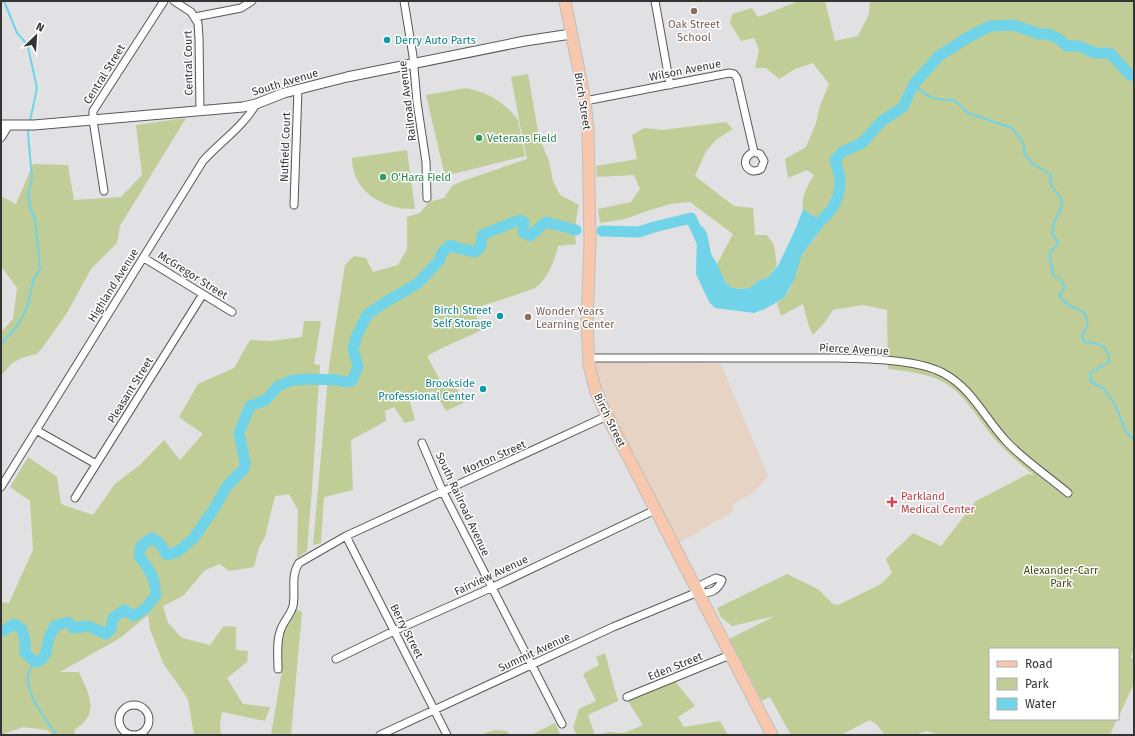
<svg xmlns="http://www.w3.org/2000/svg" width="1135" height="736" viewBox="0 0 1135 736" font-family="'Fira Sans',sans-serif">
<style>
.commercial{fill:#e7d3c4}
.green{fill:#c0cd96}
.water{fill:#71d3e7}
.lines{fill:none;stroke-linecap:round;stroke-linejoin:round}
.stream{stroke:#71d3e7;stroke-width:2}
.river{stroke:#71d3e7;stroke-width:11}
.minor-casing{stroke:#59585b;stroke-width:9}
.tertiary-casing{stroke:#59585b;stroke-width:11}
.primary-casing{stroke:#bebebe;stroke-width:13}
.minor{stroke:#fff;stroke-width:7}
.tertiary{stroke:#fff;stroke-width:9}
.primary{stroke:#f7c8ad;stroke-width:11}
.education-dot{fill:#8d6e63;stroke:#fff;stroke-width:1.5}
.culture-dot{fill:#0f9aa8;stroke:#fff;stroke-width:1.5}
.leisure-dot{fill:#2e9e5b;stroke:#fff;stroke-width:1.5}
.health-dot{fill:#e0444e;stroke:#fff;stroke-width:1.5}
.labels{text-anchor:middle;stroke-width:3;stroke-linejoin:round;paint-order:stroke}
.education-label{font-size:11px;fill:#785e54;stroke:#fff}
.culture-label{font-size:11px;fill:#0d838f;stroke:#fff;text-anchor:end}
.street-label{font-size:11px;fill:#353435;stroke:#fff}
.leisure-label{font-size:11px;fill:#27864d;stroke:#fff;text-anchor:start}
.health-label{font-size:11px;fill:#be3a42;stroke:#fff;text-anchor:start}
.park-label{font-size:11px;fill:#414b16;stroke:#fff}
</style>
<rect width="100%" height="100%" fill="#e1e0e3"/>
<path class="commercial" d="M593,362L721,364L768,476L756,490L732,505L733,512L678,543L601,394Z"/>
<path class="green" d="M799,1H825L835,41L858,36L869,14L870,1H1134V648L1131,658L1134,659V683L1118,718V649H990V719H1117L1110,735H939L927,731L915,735H885L877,725L870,720L841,735H791L770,697L762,701L729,639L775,616L732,626L721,617L717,608L787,574L818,589L833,604L838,605L881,584L892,573L886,559L913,533L941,546L976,501L1028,474L1034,475C1020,464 1005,451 993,437C978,419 962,389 939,380C924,373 905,371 888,369L887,310L863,305L833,310L824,323L813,335L809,327L803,304L781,316L777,303C796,291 793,270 803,254C810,243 820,234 823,222L803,209C801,196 808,185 814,175L807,170L788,178L785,159L806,147L816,123L820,106L829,84L813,63L795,69L779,79L766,68H755L759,50L754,38L741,41L730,23L732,14L752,8L758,17Z
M528,74L539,137L549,161L553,181L560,195L579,205C576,218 574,231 576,244L558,246C555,260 548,279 535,288C531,290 527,291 523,292C506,299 490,303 473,308L482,330L440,349L427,356L441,382L450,378L465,402L446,411L434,391L409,399L415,420L405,423L394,407L385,411L386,421L351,440L353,490L324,497L321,543L313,545L329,366L345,265L354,256L366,258L373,272L398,265L407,249V217L420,213L429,202L444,198L452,186L460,182L527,159L523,140L511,77Z
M466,88C487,92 505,102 518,120L525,156L445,176L426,95Z
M186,118L120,226L117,243L91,269L67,313L43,347L37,354L21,358L11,364L1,376V332L13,319L17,288L1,266V196L16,204L33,164L68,165L74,200L121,197L142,175L136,125Z
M726,122L733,129L717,139L706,151L695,176L734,206L753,208L755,235H767L774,245L777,266L767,278L759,280L751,288L740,289L731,287L725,282L717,264L733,234L690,202L670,204L647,211L625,219L600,223L598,209L631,202L640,189L634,175L597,177L596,166L637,159L632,135L644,128L663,130Z
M407,150L415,209C384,210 352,192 352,158Z
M304,321H321L314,364L320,365L312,489L307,551L297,558L298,510L289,494L275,496L265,537L259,547L254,567L229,571L220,564L205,570L183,596L163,606L168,623L182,638L210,645L224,626L236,627V650L248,651L247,662L227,678L243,704L270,707L265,721L222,712L220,724L221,735H194L188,699L163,663L150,629L148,615L120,638L60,672H79C89,695 101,714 74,730L75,735H52L47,730L23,727L1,735V602L9,603L33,550L30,501L10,487L28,457L57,477L61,504L93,515L115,484L141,464L164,440L180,460L203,434L179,417L198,384L234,368L250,340L271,341L302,337Z
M296,609L302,612L291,735H271L281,676V638L291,616Z
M605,653L618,701L588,715L595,735L610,732L624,733L643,725L628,701L675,681L695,706L678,717L684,727L720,721L728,735H577L573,728L579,709L596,701L583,674L599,665L596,657Z
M555,723L559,732V735H531Z
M495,730L506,731L511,735H479Z"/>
<path class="water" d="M803,209L823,222L821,229L802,255L794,280L784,298L765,309L754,313L715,308L709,302L696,274L697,236L693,227L697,225L703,227L707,233L711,254L719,267L725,282L731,287L740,289L750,288L759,280L767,278L778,266L796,228Z"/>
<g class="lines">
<path class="stream" d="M4,1L17,33L27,44L30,56L37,88L30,121
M914,84C928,99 935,100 954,100L968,113L1012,128L1024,144V153L1033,164L1051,175L1050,184L1061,198L1062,207C1056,216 1053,223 1052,234L1059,243L1049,254L1053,275L1060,279L1065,287L1059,296C1067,305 1073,308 1084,312C1088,322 1090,326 1082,335L1084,342C1099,342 1109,346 1109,362L1090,373L1091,382L1103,388L1115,404L1126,432L1134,440
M1,344L18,325L27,308L34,278L40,269L35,219L30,208L28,193L32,179L28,133L29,128
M35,662C32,666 28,671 28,676C26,695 46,720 57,735"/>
<path class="river" d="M602,231L639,232L654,227L691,218L701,240
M810,231C826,216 840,206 840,182C840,175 837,167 835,160L842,152L862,143L882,121L903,107L914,84L939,56L967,38L990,26L1013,25L1040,34H1048L1059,39L1067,46H1079L1095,53H1110L1130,75L1134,76
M1,632L14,624L22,629L25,641V653L35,662C48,660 46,648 49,638C51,634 53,630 55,626L68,622L74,628L88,626L106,634L111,629L113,618L124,610L134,616L146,608L156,595C155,577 150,570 139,556L141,546L152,538L160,544L167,555L177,552L193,539L214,509L227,486L244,469L245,462L239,433L250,406L266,400L278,386L293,380L310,379L338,380L345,382L352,381L358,366L353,349L357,335L367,315L384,303L417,284L439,261L442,253L450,245L461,249L476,252L481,246L482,235L519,220L524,222L523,232L530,236L546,222L576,230"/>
<defs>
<path id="minor" d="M174,1L191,12L198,23L199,38L200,111
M404,1L413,56L417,102L426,162L427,198
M655,1L670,85
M195,17L241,8L252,1
M585,101L729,73L734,74L737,78L754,152C738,158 747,177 761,169L764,161L760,154L754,152
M1,138L9,125
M104,191L93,120V111L164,1
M294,205L298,89
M144,258L232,312
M589,358H838C868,359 917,359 943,373C972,388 985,419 1007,442C1025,461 1048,476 1068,493
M36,430L96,464
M422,443L443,492L562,724
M1,487L203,161C220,142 243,127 256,104
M75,498L203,294
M346,536L447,735
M716,578L722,580C717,592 710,594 698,592L703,584Z
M336,659L394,631L491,588L655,510
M278,669C278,656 276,641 281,629C284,621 291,614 293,606C296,592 290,576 299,563L346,536L607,416
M627,697L730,655
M119 720a15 15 0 1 1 30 0a15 15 0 1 1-30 0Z
M380,735L613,627L698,592"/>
<path id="tertiary" d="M1,125H34L243,107L256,104L284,93L347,77L525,41L571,34"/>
<path id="primary" d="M565,1L585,101L588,130L590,242L587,322L589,365L596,392L607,416L772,735"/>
</defs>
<use href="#minor" class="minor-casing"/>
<use href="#tertiary" class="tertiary-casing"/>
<use href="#primary" class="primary-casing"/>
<use href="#minor" class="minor"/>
<use href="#tertiary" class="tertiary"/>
<use href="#primary" class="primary"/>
</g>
<g class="education-dot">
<circle cx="694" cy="11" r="4"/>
<circle cx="528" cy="317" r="4"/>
</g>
<g class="culture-dot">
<circle cx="387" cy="40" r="4"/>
<circle cx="500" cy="316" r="4"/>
<circle cx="483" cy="389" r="4"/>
</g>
<g class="leisure-dot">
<circle cx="479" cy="138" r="4"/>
<circle cx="383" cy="177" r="4"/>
</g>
<path class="health-dot" d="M890 496h4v4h4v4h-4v4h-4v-4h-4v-4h4z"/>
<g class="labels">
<g class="education-label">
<text x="694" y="28">Oak Street<tspan x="694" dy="13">School</tspan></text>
<text x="536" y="315" text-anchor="start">Wonder Years<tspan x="536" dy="13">Learning Center</tspan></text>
</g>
<g class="culture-label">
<text x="395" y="44" text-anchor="start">Derry Auto Parts</text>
<text x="492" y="314">Birch Street<tspan x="492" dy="13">Self Storage</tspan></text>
<text x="475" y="387">Brookside<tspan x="475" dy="13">Professional Center</tspan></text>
</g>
<g class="street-label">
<text transform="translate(188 63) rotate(-91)" y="4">Central Court</text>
<text transform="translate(685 70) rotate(-11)" y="4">Wilson Avenue</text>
<text transform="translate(104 74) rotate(-58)" y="4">Central Street</text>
<text transform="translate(285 82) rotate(-17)" y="4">South Avenue</text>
<text transform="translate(407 101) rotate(-97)" y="4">Railroad Avenue</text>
<text transform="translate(583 101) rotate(81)" y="4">Birch Street</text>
<text transform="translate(285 147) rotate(-88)" y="4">Nutfield Court</text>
<text transform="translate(193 275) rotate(32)" y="4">McGregor Street</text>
<text transform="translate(113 285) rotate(-58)" y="4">Highland Avenue</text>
<text transform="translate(854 349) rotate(3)" y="4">Pierce Avenue</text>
<text transform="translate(130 390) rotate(-58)" y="4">Pleasant Street</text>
<text transform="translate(610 420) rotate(64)" y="4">Birch Street</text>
<text transform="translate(494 457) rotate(-24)" y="4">Norton Street</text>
<text transform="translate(463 504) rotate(65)" y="4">South Railroad Avenue</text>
<text transform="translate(491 575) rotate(-25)" y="4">Fairview Avenue</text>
<text transform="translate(407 631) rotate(63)" y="4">Berry Street</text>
<text transform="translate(534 652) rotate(-25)" y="4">Summit Avenue</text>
<text transform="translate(675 666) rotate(-22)" y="4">Eden Street</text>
</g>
<g class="leisure-label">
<text x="487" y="142">Veterans Field</text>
<text x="391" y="181">O'Hara Field</text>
</g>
<g class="health-label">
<text x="901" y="500">Parkland<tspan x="901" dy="13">Medical Center</tspan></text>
</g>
<g class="park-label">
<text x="1061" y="574">Alexander-Carr<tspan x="1061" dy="13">Park</tspan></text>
</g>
</g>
<rect width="1135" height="736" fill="none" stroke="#353435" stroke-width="4"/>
<rect x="989" y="648" width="130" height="72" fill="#ffffff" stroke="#aeaeae"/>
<rect x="997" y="661" width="20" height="6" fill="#f7c8ad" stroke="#aeaeae"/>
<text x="1025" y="668" font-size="12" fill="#353435">Road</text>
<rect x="997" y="678" width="20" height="12" fill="#c0cd96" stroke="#aeaeae"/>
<text x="1025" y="688" font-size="12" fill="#353435">Park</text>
<rect x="997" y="698" width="20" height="12" fill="#71d3e7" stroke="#aeaeae"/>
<text x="1025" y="708" font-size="12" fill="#353435">Water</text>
<g transform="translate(36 36) rotate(25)" stroke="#ffffff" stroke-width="3" paint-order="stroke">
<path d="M0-3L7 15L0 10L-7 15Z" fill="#353435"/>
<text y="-6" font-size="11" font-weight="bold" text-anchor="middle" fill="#353435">N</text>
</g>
</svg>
